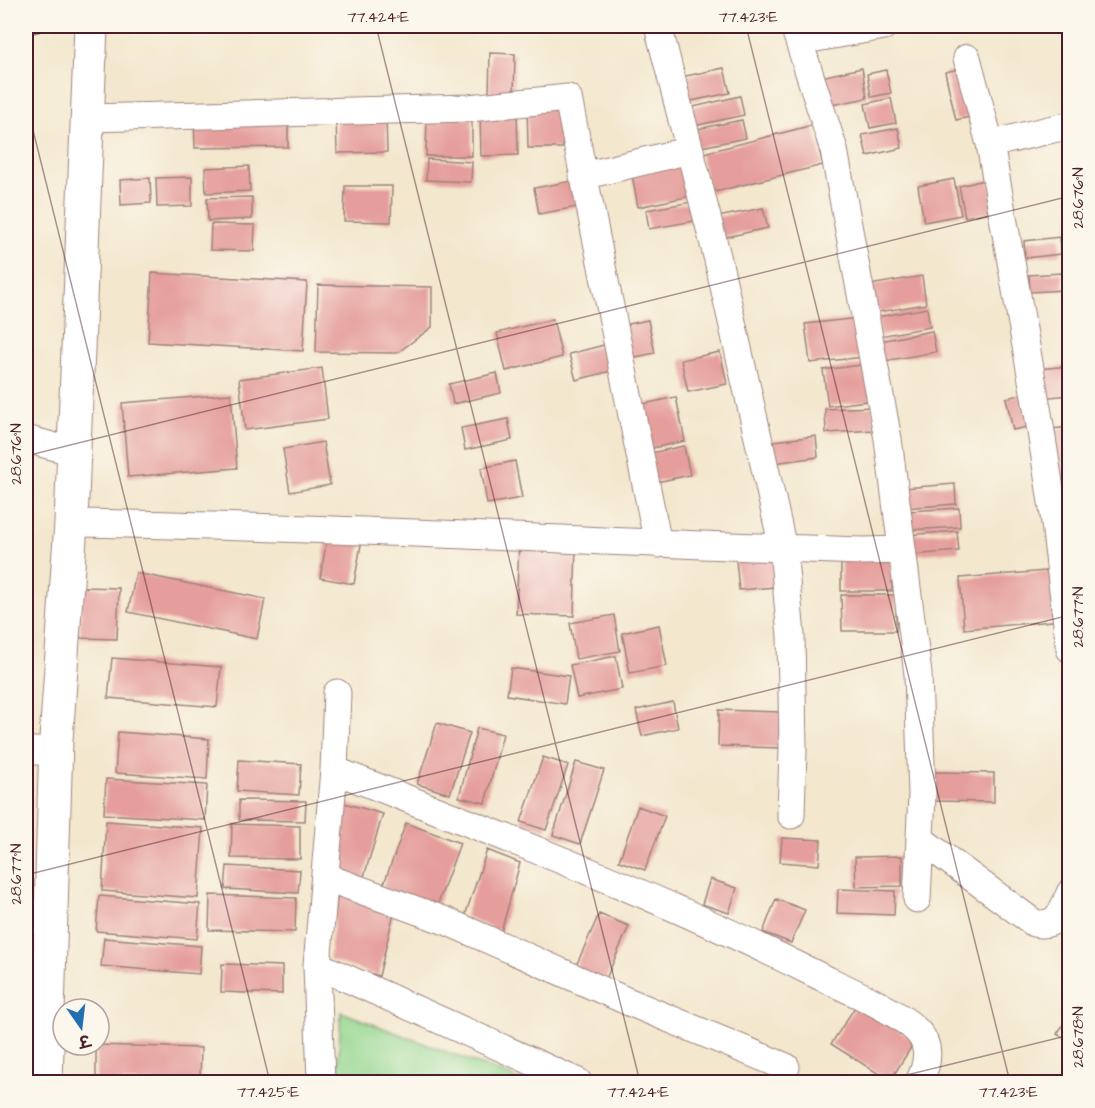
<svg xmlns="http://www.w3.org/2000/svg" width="1095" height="1108" viewBox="0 0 1095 1108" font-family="'Architects Daughter','Playpen Sans Deva',sans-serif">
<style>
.green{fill:#94d78f;stroke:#6f7b5d;stroke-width:1.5}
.building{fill:#e59e9b}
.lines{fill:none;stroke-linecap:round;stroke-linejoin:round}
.street-casing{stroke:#9e837c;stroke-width:29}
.secondary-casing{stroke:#9e837c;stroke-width:35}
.street{stroke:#fff;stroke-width:27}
.secondary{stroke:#fff;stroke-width:33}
.ticks{fill:none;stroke:#4a1f2b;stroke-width:1.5;stroke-opacity:0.45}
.neatline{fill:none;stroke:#4a1f2b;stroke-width:2}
.ticks-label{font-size:15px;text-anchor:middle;fill:#4a1f2b}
</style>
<rect width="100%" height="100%" fill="#fbf7ec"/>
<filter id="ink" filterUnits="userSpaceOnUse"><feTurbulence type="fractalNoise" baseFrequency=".0167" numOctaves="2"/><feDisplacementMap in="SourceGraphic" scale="12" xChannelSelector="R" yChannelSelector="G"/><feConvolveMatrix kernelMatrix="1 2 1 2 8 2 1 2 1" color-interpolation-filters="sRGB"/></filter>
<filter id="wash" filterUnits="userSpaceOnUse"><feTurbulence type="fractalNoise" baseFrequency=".008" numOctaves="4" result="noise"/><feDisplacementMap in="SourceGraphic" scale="24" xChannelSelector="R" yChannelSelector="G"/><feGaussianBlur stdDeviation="1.35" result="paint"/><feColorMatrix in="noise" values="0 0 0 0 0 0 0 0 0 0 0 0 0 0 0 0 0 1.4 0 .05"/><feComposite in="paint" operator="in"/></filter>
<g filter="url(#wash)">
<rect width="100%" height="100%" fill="#f3e7cd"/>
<path class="green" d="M341,1012L526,1082H337Z"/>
<g id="blocks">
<path class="building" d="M490,53L515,54L514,95L489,94Z
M969,67L979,115L956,120L945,72Z
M724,68L730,93L686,102L681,77Z
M862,68L867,98L821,107L816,78Z
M886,70L891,93L871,97L867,74Z
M740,96L744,115L689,127L685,109Z
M891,98L896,123L870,128L865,104Z
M527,106H562L563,148H528Z
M480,110H517L518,155L481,156Z
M427,113L472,114V156H426Z
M386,114L387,152L337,153L336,115Z
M194,117H288V147L195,148Z
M742,120L746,138L696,148L692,130Z
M813,125L823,165L710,193L700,154Z
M898,128L902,148L867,156L862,135Z
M427,159L472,162L471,182L426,180Z
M685,165L691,196L638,207L632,175Z
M249,166L250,191L206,193L205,168Z
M192,177V206L157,207L156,178Z
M150,178L151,203L121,205L120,180Z
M954,179L961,215L924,222L918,186Z
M989,179L996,211L965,217L959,186Z
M572,181L577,207L539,214L534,188Z
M345,186H392L391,222L344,221Z
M252,197V219L208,221L207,198Z
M697,201L700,220L649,229L646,210Z
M763,208L768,228L717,239L713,218Z
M211,224L255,225L254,251L210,250Z
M1060,237L1061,254L1025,258L1024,241Z
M152,273L307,282L303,351L148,342Z
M1062,273L1064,290L1030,292L1029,275Z
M922,276L926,304L873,313L869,285Z
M318,285L432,287V327L397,353L316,352Z
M927,308L930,327L880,336L877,317Z
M859,318L864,357L810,363L805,324Z
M553,319L562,357L506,371L497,333Z
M648,320L655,353L626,359L619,326Z
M932,331L936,352L879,362L875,342Z
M604,345L611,371L576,380L569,354Z
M720,352L727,384L688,392L681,360Z
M868,364L874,400L828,406L823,370Z
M1070,366V395L1040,398L1037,369Z
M322,368L328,419L245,430L239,379Z
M497,373L501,393L453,404L449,384Z
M231,394L237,468L128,477L122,403Z
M1025,394L1032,426L1013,430L1006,398Z
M676,397L685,441L648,449L639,405Z
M873,407L875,430L826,433L825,409Z
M508,419L512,440L465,450L461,428Z
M1070,427V501L1057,502L1051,429Z
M816,436L818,457L773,463L765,442Z
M323,442L330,485L290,492L283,449Z
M684,446L690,475L652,483L646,454Z
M515,461L522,498L487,504L481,468Z
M955,484L956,504L905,508L903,488Z
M959,508L960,527L909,530L908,511Z
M957,531L959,551L910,555L908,535Z
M328,533L362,539L354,584L320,578Z
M519,544L576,546L574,616L516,614Z
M892,556V591H841V557Z
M773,557L775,587L739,590L736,560Z
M1058,570L1063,620L964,629L960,578Z
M136,573L265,599L257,639L128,612Z
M82,587L119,588L117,639L80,638Z
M841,595H896V631H842Z
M614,615L620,651L576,659L570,623Z
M659,625L667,666L630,673L622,633Z
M616,656L622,689L577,698L570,665Z
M112,658L221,667L217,707L108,698Z
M511,668L569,676L565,704L507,695Z
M673,702L678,728L642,736L636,710Z
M719,710L782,712L781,748L718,746Z
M437,723L470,733L450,794L417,784Z
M477,728L503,734L485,803L459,797Z
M118,732L209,739L207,779L115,773Z
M543,757L568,765L546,830L521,822Z
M239,760L301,764L299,795L237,791Z
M576,762L604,770L580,844L553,835Z
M934,772L994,773V802L934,801Z
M106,779L207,785L205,820L104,814Z
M239,800L306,801L305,821L239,820Z
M344,803L383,814L362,883L333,871Z
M638,806L665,816L645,870L619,861Z
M106,821L203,828L198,898L102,891Z
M406,823L460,843L436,909L382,889Z
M232,824L300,826V859L231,858Z
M782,838L821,840L819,865L780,862Z
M487,850L520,863L501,932L465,916Z
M902,856V886L856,887L855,857Z
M227,866L300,870L298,893L225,889Z
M710,879L737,888L729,913L702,904Z
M838,889L895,891L894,915L837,913Z
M338,891L396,904L379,976L329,960Z
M210,895L296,898L295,932L209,930Z
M99,896L200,904L197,939L96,931Z
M776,899L805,910L791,943L763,932Z
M599,914L629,926L602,988L572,975Z
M104,938L201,946L199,974L101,966Z
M222,964L282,966V994L221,992Z
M857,1004L915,1041L890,1081L831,1044Z
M1070,1014V1042L1057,1034Z
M96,1045L201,1048L200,1082H96Z"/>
</g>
</g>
<g filter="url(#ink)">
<use href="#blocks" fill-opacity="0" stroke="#9e837c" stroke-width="1.5"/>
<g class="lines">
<defs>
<path id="street" d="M658,26L718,260L783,548L791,636L793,749L791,815
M794,26L834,150L888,439L918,674L922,795L917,899
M799,41L884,26
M967,58L990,144L1039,419L1054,515L1070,649
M87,118L469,108L568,98L658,544
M990,144L1070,125
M583,176L690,150
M26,439L74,452
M71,523C336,527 599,542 864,551L902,550
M26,751H56
M334,770C495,833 657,895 811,972C839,986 898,1010 918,1032C932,1047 927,1066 919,1082
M920,839L1034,923C1057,928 1062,912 1070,893
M325,877L446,921L629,1002L786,1067
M317,965L578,1082
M321,1082L317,965L334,770L337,693"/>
<path id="secondary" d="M46,1082L56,740L71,523L91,26"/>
</defs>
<use href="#street" class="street-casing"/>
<use href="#secondary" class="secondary-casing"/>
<use href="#street" class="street"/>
<use href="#secondary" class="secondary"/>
</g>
</g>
<path class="ticks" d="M376,26L640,1082M746,26L1010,1082M26,37L70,26M26,102L270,1082M26,456L1070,196M26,875L1070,615M878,1082L1070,1035"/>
<rect width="1095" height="1108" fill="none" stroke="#fbf7ec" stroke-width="66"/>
<g transform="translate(81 1027) rotate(166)"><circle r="28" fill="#fbf7ec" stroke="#b4a19f" stroke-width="1.5"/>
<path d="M0-4.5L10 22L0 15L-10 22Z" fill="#1f6fb2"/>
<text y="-9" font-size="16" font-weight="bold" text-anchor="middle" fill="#4a1f2b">उ</text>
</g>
<rect x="33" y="33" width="1029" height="1042" class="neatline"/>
<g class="ticks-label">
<text x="378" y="22">77.424°E</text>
<text x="748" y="22">77.423°E</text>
<text transform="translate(1078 198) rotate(-90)" y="5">28.676°N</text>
<text transform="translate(16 454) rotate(-90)" y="5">28.676°N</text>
<text transform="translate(1078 617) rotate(-90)" y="5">28.677°N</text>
<text transform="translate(16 874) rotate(-90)" y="5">28.677°N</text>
<text transform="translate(1078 1037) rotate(-90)" y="5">28.678°N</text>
<text x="268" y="1097">77.425°E</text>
<text x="638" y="1097">77.424°E</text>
<text x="1008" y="1097">77.423°E</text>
</g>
</svg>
